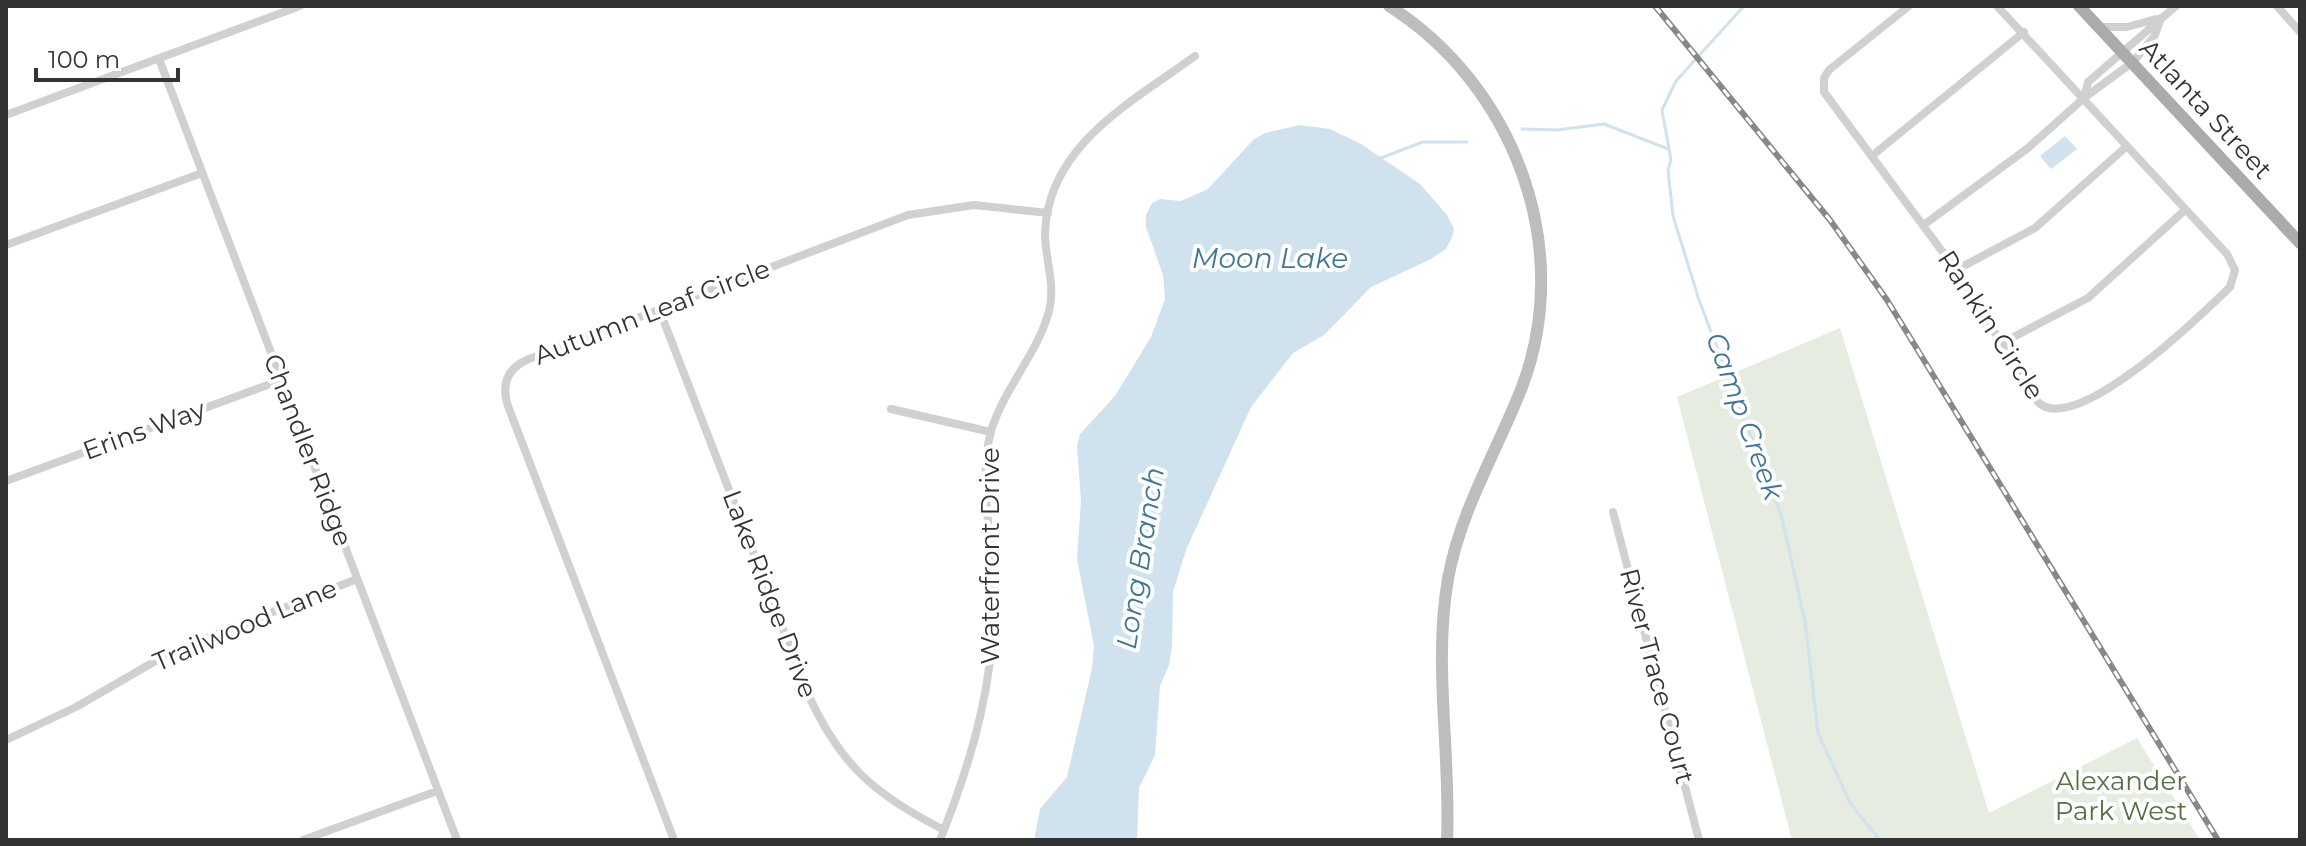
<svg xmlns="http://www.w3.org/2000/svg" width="2306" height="846" viewBox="0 0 2306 846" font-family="Montserrat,sans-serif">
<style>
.green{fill:#e6ecdf}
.water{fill:#cfe2ee}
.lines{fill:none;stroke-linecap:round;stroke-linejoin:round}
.stream{stroke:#cfe2ee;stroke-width:3}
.street{stroke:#d0d0d0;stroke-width:8}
.secondary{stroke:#bdbdbd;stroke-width:12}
.primary{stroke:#ababab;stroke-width:12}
.rail-casing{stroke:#888;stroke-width:6}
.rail{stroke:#fff;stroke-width:3;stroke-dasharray:9;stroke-linecap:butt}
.labels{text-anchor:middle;stroke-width:8;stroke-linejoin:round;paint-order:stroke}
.street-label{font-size:26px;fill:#333;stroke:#fff}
.park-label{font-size:26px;fill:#56703f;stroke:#fff}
.water-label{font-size:28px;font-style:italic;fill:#3f7597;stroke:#fff}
</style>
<rect width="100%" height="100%" fill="#fff"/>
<path class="green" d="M1840,328L1989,813L2137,738L2200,840H1792L1677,397Z"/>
<path class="water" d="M1300,125L1330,129L1361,144L1420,184L1447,215L1454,229L1452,238L1446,249L1429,260L1371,287L1324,335L1293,353L1251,407L1186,550L1173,592L1172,646L1169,665L1160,686L1155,755L1139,788L1137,840H1034L1040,809L1067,777L1092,668L1094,646L1077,559L1081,501L1077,446L1080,434L1115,396L1151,337L1165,299L1163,275L1146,227V215L1152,203L1160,199L1181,201L1208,189L1253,140L1265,133Z
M2065,136L2077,149L2051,169L2040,156Z"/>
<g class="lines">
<path class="stream" d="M1744,6L1676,81L1662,110L1671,160L1668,170L1673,216L1699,300L1782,518L1805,621L1818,733L1850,803L1880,840
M1522,129L1557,130L1604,124L1668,149
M1378,159L1423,142H1467"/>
<path class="street" d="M1909,6L1829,70L1824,78V92L1956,270L2037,401C2073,441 2203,313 2230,287L2235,270L2227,254L1997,6
M2277,6L2300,32
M2100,27H2127L2156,19
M159,59L457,840
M2084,98L2088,82L2176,6
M6,115L300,6
M1873,155L2024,32
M1925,224L2028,148L2084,98L2133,62L2155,35L2161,18
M6,245L202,173
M1956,270L2035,228L2127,146
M659,309L808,694C840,765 875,795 944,830
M2002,343L2088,298L2185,210
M891,409L991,432
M6,481L281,380
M1613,512L1699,840
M6,740L76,707L171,652L357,579
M303,840L437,791
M674,840L508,406C501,384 507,368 529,359L908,215L974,205L1048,213
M940,840C973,758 996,677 994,588C992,538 978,479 991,431C1004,388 1038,353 1049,311C1056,284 1045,260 1045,233C1048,145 1132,102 1195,56"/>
<path class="secondary" d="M1389,6C1514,85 1575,247 1522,387C1497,451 1460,511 1448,579C1433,664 1451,754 1447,840"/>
<path class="primary" d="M2079,6L2300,243"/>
<defs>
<path id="rail" d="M1655,6L1830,220L1887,300L2218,840"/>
</defs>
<use href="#rail" class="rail-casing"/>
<use href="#rail" class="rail"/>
</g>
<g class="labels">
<g class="street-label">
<text transform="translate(2206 109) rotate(47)" y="9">Atlanta Street</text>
<text transform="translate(652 312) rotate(-21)" y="9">Autumn Leaf Circle</text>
<text transform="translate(1991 325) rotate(57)" y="9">Rankin Circle</text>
<text transform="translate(144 430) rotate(-20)" y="9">Erins Way</text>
<text transform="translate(308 450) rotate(69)" y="9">Chandler Ridge</text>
<text transform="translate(990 556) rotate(-90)" y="9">Waterfront Drive</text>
<text transform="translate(770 594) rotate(69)" y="9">Lake Ridge Drive</text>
<text transform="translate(245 625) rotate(-23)" y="9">Trailwood Lane</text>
<text transform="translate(1657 676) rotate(75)" y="9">River Trace Court</text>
</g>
<g class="park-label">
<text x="2121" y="790">Alexander<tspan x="2121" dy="30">Park West</tspan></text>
</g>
<g class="water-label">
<text x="1270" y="268">Moon Lake</text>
<text transform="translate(1745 416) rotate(70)" y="10">Camp Creek</text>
<text transform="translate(1140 558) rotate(-81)" y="10">Long Branch</text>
</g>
</g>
<rect width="2306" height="846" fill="none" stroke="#333333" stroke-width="16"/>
<path d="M36 68v12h142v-12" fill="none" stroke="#333333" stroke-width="4"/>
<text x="48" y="68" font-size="24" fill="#333333" stroke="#ffffff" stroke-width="6" paint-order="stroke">100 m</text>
</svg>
